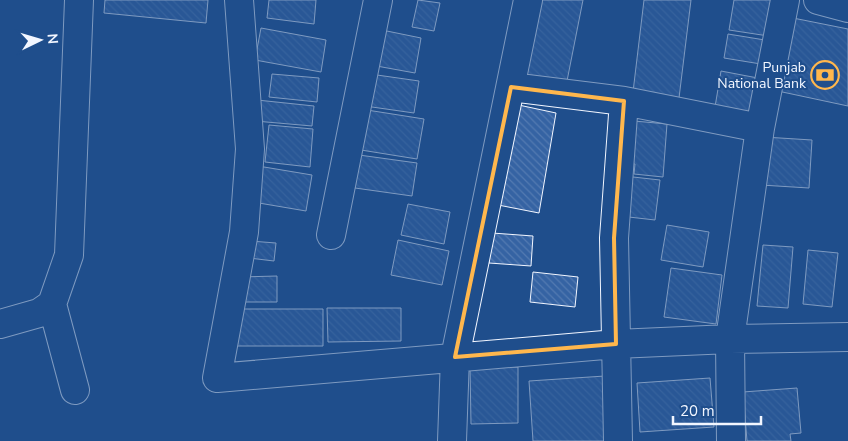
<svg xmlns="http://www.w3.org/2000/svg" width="848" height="441" viewBox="0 0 848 441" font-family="'Nunito Sans',sans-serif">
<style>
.building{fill:url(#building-back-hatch);stroke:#f2f6ff}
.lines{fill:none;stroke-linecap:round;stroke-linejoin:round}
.minor-casing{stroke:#f2f6ff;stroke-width:30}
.minor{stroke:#1f4e8c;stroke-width:28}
.marked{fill:none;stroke:#ffb74d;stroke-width:4;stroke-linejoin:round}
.labels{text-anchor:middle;stroke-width:4;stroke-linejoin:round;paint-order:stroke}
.poi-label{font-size:14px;fill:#f2f6ff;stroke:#1f4e8c;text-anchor:end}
</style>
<defs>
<pattern id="building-back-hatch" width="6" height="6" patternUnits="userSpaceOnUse" patternTransform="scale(1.25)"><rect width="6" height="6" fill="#3563a3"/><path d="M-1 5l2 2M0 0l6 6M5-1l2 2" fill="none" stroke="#537ab1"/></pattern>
</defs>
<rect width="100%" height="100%" fill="#1f4e8c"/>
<path class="building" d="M105,0H208L206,23L104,13Z
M269,0H316L314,24L267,18Z
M418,0L440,3L434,31L412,27Z
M536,0H583L566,86L520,77Z
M644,0H691L679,98L633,92Z
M734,0H780L775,37L729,30Z
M788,17L848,29V106L773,90Z
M261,28L326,40L321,72L255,60Z
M377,29L421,38L415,73L371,65Z
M728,34L771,41L767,65L724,58Z
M721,71L763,79L756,115L715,107Z
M272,74L319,78L317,102L269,97Z
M370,74L419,81L414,113L365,106Z
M257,100L314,106L312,126L255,121Z
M514,104L556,113L539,213L493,204Z
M367,110L424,119L417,159L361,150Z
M623,120L667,124L663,177L634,174L635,164L621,163Z
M269,125L313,129L310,167L265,162Z
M764,137L812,140L809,188L761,185Z
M359,155L417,163L412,196L355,188Z
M258,166L312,175L306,211L253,202Z
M624,176L660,180L655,220L620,216Z
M408,204L450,212L444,244L401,235Z
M667,225L709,232L703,267L661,260Z
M492,233L533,236L531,266L489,263Z
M398,240L449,251L442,285L391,275Z
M250,241L276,243L274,261L249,258Z
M763,245L793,247L788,308L757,306Z
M808,250L838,253L832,307L803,304Z
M671,268L722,275L716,324L664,317Z
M533,272L578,277L575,307L530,302Z
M277,276V302H241L240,277Z
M327,308H401V341L328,342Z
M235,309H323V346H235Z
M470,367H518V423L471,424Z
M605,376L609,441H533L529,381Z
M710,378L714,427L640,432L637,383Z
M797,388L801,433L790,434L791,441H747L743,392Z"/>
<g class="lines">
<defs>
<path id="minor" d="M239,0L250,149L244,232L217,378L616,344L730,339L848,337
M818,0L848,8
M511,87L624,101L760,128
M331,235L378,0
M52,304L75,390
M0,324L39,313L52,304L69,255L79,0
M452,441L455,357L528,0
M618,441L614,238L624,101
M731,441L730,339L760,128L785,0"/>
</defs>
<use href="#minor" class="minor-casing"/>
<use href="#minor" class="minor"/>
</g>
<path d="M0 0H848V441H0ZM511,87L624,101L614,238L616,344L455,357Z" fill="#1f4e8c" fill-opacity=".55" fill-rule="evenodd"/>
<path class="marked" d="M511,87L624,101L614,238L616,344L455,357Z"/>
<defs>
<symbol id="bank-ring" viewBox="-11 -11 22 22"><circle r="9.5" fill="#1f4e8c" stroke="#ffb74d" stroke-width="1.5"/><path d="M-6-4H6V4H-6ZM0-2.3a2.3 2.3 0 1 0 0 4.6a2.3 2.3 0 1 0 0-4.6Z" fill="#ffb74d"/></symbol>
</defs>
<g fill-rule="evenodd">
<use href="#bank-ring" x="809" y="59" width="32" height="32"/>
</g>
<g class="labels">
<g class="poi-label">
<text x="806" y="72">Punjab<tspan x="806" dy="16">National Bank</tspan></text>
</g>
</g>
<g transform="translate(40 40) rotate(85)" stroke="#1f4e8c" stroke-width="4" paint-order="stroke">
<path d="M0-4L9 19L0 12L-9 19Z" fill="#f2f6ff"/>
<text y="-8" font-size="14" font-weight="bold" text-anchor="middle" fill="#f2f6ff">N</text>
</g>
<path d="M673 416v8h88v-8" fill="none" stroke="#f2f6ff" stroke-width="2.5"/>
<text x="680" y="416" font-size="15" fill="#f2f6ff" stroke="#1f4e8c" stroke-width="4" paint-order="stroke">20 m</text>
</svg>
